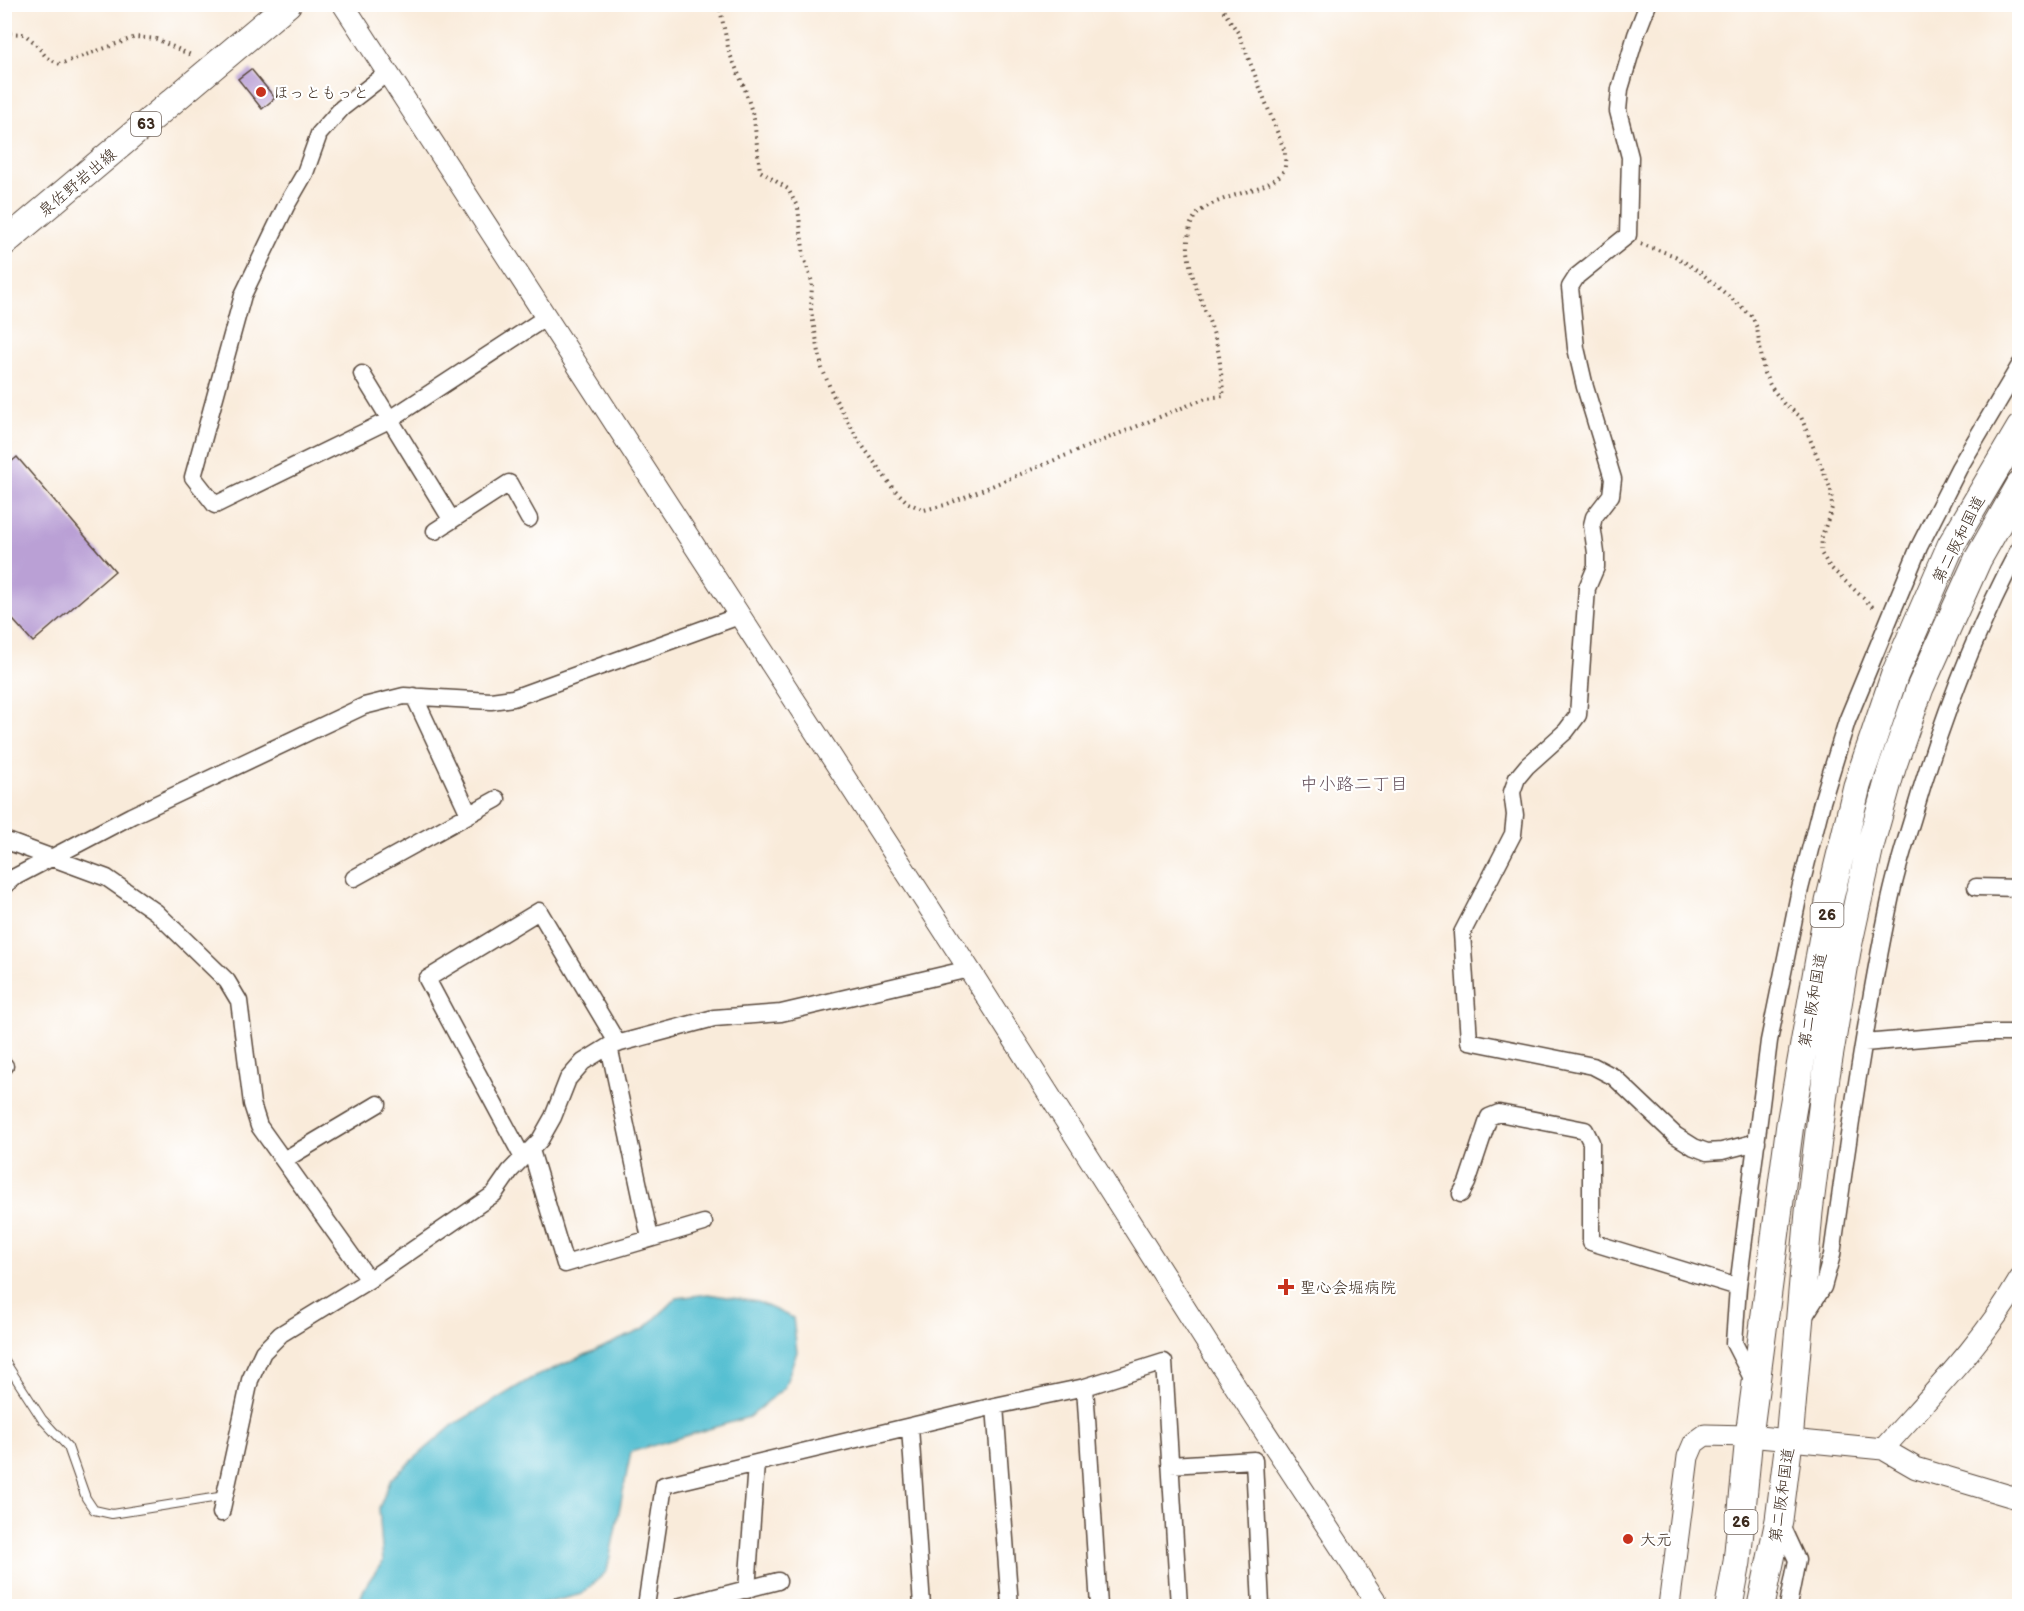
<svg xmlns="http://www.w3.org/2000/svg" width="2024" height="1611" viewBox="0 0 2024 1611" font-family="'Balsamiq Sans','Klee One',sans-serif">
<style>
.water{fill:#56c0d2;stroke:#487578;stroke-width:1.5}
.building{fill:#baa0d5}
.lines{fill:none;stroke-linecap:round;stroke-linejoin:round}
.service-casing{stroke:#58473a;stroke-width:10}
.minor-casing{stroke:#58473a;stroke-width:19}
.tertiary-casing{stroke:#58473a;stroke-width:23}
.primary-casing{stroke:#58473a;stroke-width:28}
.trunk-casing{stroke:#58473a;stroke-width:29}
.path{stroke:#58473a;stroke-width:4;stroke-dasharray:1.5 4.5;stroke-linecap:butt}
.service{stroke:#fff;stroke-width:8}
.minor{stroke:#fff;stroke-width:16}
.tertiary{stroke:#fff;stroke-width:21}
.primary{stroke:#fff;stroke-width:26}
.trunk{stroke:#fff;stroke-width:27}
.poi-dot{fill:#c8321e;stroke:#fff;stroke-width:2}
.labels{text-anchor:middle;stroke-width:4.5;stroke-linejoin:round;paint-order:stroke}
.shield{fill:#fff;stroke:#766a62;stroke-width:1.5}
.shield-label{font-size:15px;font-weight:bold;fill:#3b2a1e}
.poi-label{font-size:16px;fill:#3b2a1e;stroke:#fff;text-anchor:start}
.street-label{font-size:16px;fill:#3b2a1e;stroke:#fff}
.neighbourhood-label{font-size:18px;fill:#67535e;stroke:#fff}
</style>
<rect width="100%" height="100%" fill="#fff"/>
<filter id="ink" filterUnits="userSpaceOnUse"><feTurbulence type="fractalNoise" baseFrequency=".0167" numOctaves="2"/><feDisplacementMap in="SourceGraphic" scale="12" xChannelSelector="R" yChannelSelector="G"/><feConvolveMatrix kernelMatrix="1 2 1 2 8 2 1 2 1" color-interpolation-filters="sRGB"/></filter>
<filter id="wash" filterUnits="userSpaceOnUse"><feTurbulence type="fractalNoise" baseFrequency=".008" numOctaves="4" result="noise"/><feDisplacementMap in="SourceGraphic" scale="24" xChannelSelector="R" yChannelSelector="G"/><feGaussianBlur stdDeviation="1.35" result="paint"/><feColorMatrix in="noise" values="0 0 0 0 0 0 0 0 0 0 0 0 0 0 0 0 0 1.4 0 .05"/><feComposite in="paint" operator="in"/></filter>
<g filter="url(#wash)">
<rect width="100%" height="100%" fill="#f9ebda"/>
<path class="water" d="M708,1294L758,1302L793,1318L797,1352L784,1388L749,1417L631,1452L607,1571L582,1594L535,1606H360C358,1593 375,1572 383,1562L379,1508L391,1479L453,1425L530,1379L644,1329L677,1298Z"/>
<g id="blocks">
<path class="building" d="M251,69L275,98L262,109L238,79Z
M17,457L115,571L33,642L4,610V468Z"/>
</g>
</g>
<g filter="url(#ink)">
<use href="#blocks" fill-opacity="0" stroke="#58473a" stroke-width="1.5"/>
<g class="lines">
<defs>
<path id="service" d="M4,1360L42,1419L68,1447L86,1498L94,1510L112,1514L225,1496"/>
<path id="minor" d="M1648,4L1636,35L1620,89L1618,111L1630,157L1628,235L1577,276L1570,287L1576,348L1585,387L1613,479L1611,495L1594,517L1592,525L1596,553V567L1587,588L1578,715L1566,731L1527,766L1517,778L1512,792L1515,815L1513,834L1462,933L1469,1041L1593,1066L1614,1077L1675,1135L1694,1147L1707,1152L1722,1151L1757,1142
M387,73L342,108L319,134L305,173L286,206L243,295L193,477L215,505L389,420L545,318
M362,374L451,519
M435,531L509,483L529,519
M414,696L469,814
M4,840L107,878L156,912L227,981L239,1001L252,1104L259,1126L369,1280
M354,878L497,799
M4,886L13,878L131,816L364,706L404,696L491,701L513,698L739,616
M1976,887L2020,888
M1864,1043L1981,1033H2020
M609,1046L650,1238
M4,1067L5,1066
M531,1150L565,1264L704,1223
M523,1158L427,979L539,911L618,1044
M284,1160L378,1104
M1461,1194L1467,1183L1489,1117L1499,1113L1585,1130L1591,1142V1242L1738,1287
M1804,1317L1823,1287L1832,1255C1848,1138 1865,1021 1889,905C1895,875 1904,846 1913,817C1940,724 1974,633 2020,547
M1755,1384L1734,1343L1738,1287L1769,1041L1800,889L1822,802L1847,721L1919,547L1959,468L2020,365
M1085,1387L1099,1606
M995,1406L1010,1606
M910,1427L922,1606
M1170,1465L1254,1460L1261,1606
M221,1513L250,1380L263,1352L281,1334L369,1280L494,1194L510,1171L540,1140L553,1117L568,1079L583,1062L609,1046L714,1018L781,1013L969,969
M1779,1521L1797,1560L1788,1606
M747,1590L756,1464
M646,1606L664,1485L995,1406L1085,1387L1164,1362L1179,1606
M681,1606L778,1581"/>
<path id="tertiary" d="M343,4L969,969L1214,1354L1379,1606
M1883,1449C1931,1395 1984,1342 2020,1279
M1669,1606L1688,1457L1694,1443L1705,1435L1749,1436L1883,1449L1916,1468L2020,1499"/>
<path id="primary" d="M4,243L288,4"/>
<path id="trunk" d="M1729,1606L1737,1562L1749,1436L1790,1124L1829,902L1857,786L1895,674L1951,545L2020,428
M1761,1606L1779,1520L1789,1441L1809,1212L1826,1076L1847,951L1870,846L1892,768L1920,688L1978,559L2020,485"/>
</defs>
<use href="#service" class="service-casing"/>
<use href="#minor" class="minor-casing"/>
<use href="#tertiary" class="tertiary-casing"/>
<use href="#primary" class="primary-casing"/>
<use href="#trunk" class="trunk-casing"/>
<path class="path" d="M719,4L729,52L745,89L754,119L760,171L788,189L798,208L804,257L812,282L811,311L822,368L833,395L859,441L892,487L908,503L924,510L945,505L1206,398L1224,396C1221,380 1221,362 1217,346C1208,308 1180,268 1190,227C1198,193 1269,196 1284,170C1286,165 1285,157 1285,152L1239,34L1219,4
M4,33L24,34L34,42L47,58L60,64L136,37L156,39L193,56
M1641,244L1675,256L1700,272L1752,316L1757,328L1764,373L1771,387L1784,404L1801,417L1831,490L1832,508L1822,536L1821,553L1830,567L1875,609"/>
<use href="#service" class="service"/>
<use href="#minor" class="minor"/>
<use href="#tertiary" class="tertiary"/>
<use href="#primary" class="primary"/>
<use href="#trunk" class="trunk"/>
</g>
</g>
<g class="poi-dot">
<circle cx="261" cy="92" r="6"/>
<path d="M1283 1278h6v6h6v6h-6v6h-6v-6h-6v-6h6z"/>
<circle cx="1628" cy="1539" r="6"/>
</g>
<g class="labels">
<g class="shield">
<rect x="131" y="112" width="30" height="24" rx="4.5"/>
<rect x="1810.5" y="903" width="33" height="24" rx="4.5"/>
<rect x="1724.5" y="1510" width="33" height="24" rx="4.5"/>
</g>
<g class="shield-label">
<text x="146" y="129">63</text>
<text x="1827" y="920">26</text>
<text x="1741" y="1527">26</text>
</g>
<g class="poi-label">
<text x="273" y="98">ほっともっと</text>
<text x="1300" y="1293">聖心会堀病院</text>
<text x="1640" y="1545">大元</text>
</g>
<g class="street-label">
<text transform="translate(77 182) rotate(-40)" y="6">泉佐野岩出線</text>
<text transform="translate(1958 539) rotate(-63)" y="6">第二阪和国道</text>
<text transform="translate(1812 1000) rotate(-80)" y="6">第二阪和国道</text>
<text transform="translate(1781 1495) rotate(-82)" y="6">第二阪和国道</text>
</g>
<g class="neighbourhood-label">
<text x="1354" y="790">中小路二丁目</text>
</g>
</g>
<rect width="2024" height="1611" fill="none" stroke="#fff" stroke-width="24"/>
</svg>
